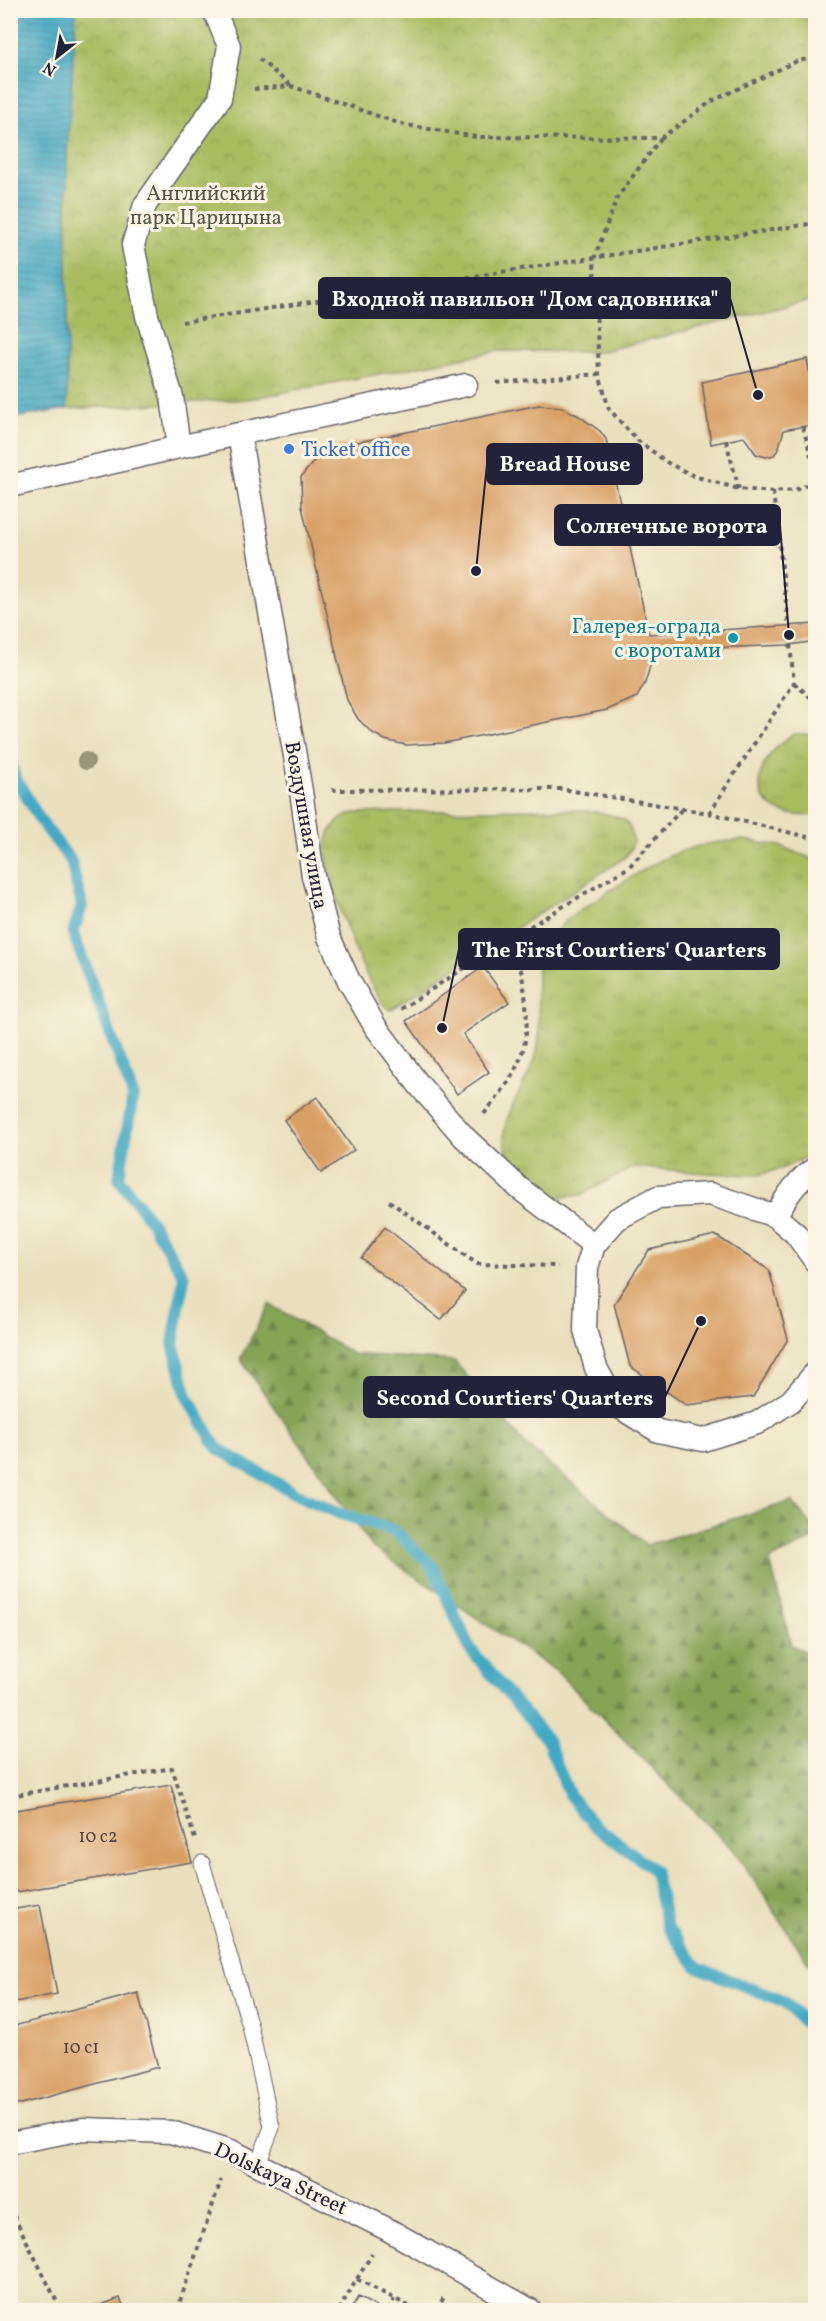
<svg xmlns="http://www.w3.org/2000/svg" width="826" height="2321" viewBox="0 0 826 2321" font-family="Vollkorn,serif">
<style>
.grass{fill:url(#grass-tufts);stroke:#666f4e;stroke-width:1.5}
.forest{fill:url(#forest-firs);stroke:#546348;stroke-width:1.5}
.park{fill:url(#park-crowns);stroke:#666f4e;stroke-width:1.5}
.water{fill:url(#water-rules);stroke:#32657f;stroke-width:1.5}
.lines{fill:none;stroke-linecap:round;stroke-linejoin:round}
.stream{stroke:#43a8c3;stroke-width:12}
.building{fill:#d89f63}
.service-casing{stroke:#686468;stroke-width:17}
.pedestrian-casing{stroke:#686468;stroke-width:25}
.path{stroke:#686468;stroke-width:4;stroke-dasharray:4.5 4.5;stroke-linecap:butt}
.service{stroke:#fff;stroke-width:15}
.pedestrian{stroke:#fff;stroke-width:22}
.tree{fill:#96957d}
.shop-dot{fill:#3f7fe0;stroke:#fcf5e5;stroke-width:2}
.culture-dot{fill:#0f9aa8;stroke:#fcf5e5;stroke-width:2}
.labels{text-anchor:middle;stroke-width:6;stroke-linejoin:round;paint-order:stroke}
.number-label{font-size:18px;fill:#504145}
.park-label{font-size:21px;fill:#515848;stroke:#fcf5e5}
.shop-label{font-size:21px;fill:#366cbe;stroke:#fcf5e5;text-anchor:start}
.culture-label{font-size:21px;fill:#0d838f;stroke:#fcf5e5;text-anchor:end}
.street-label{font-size:21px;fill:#22223b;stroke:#fcf5e5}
.leader{fill:none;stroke:#22223b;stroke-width:2}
.callout-dot{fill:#22223b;stroke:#fcf5e5;stroke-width:2}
.callout{fill:#22223b;stroke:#22223b;stroke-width:2}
.callout-label{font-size:22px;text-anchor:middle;font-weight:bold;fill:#fff}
</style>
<defs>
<pattern id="grass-tufts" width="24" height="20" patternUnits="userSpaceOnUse" patternTransform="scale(1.5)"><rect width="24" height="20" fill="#a9bc60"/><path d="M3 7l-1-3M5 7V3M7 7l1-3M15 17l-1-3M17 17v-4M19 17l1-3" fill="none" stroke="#91a154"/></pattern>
<pattern id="forest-firs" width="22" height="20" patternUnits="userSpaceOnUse" patternTransform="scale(1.5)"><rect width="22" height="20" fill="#86a456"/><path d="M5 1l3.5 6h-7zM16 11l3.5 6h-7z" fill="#6d8548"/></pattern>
<pattern id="park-crowns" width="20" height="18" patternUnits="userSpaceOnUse" patternTransform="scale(1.5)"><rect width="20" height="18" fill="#a9bc60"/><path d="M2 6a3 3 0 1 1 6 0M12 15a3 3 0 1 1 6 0" fill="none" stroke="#91a154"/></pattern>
<pattern id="water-rules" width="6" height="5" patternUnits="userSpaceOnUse" patternTransform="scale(1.5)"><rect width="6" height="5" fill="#43a8c3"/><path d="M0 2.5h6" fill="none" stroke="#3888a0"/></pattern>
</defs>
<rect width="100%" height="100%" fill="#fcf5e5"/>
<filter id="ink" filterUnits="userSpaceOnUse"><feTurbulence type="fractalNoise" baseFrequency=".0167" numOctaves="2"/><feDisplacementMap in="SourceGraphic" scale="12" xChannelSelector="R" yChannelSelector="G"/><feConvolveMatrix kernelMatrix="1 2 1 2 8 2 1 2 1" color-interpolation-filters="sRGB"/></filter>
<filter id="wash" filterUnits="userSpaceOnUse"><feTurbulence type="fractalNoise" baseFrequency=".008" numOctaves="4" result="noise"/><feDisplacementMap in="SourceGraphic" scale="24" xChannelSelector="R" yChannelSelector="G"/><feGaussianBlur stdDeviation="1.35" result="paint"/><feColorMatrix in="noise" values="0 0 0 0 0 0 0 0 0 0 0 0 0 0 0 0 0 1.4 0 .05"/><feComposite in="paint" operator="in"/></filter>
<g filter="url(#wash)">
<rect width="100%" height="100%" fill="#eae0bd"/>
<path class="grass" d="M793,734H808L815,738V815C747,821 744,766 793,734Z
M530,809C551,810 611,808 626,822C630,826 631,830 632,835C635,845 630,852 623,859L390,1010C368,997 322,870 326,845C329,828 338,817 355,813Z
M744,840L780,846L815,860V1153L783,1168L758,1175L705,1173L634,1167L581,1195L552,1198C540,1187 525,1176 515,1164C484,1130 527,1089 536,1055C545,1024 531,991 540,960C545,944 558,927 571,916C581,909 592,903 602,896C634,875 669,851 707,844C719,841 732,841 744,840Z"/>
<path class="forest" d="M269,1304L353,1354L454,1361L526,1445L647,1545L792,1501L815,1529V1538L770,1560L791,1645L815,1656V1973L735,1852L557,1672L373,1548L240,1359Z"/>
<path class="park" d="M11,11H815V299L599,352L498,351L249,399L67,409L11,418Z"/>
<path class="water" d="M11,10L76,11L67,155V409L11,418Z"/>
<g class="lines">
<path class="stream" d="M10,761L15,777L40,820L71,861L82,906L73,933L133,1095L119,1179L152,1223L184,1277L173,1344L187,1396L217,1448L294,1493L338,1513L395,1531L433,1567L470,1649L547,1740L570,1796L594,1825L654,1870L667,1927L697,1967L785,2002L816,2035"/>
</g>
<g id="blocks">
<path class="building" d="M807,359L816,409V424L784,430L778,450L774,455L766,457L756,454L744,437L711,444L702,382Z
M539,405L561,407L579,416L600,431L606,439L649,634L816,624V641L790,645L655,650L645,683L637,697L607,710L444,743L406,745L385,740L371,732L358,719L347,700L302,507L301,477L324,449Z
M483,967L509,1002L463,1034L489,1072L457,1094L406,1021Z
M317,1097L354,1150L321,1173L284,1120Z
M385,1227L465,1291L441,1320L361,1258Z
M715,1235L769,1270L788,1339L753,1397L686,1405L630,1366L614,1304L649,1250Z
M171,1785L192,1862L10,1893V1811Z
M40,1905L57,1994L10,2003V1910Z
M138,1993L158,2067L10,2107V2027Z
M358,2297L383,2310H350Z
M120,2298L125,2310H87Z"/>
</g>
</g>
<g filter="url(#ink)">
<use href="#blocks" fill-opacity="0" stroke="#686468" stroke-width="1.5"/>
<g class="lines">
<defs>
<path id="service" d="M202,1863L250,2026L272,2127L258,2164"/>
<path id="pedestrian" d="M239,434L301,791L313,876L329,937L349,981L375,1026L419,1085L464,1137L519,1188L594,1245L617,1219L658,1197L710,1194L775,1216C786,1198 797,1179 816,1168
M179,447L172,397L147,316L133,245L145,205L220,98L229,46L214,10
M10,486L179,447L466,385
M775,1216L796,1234L816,1262
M594,1245L587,1267L585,1330L596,1368L616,1405L658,1431L703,1440L757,1423L791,1401L816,1372
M10,2143L83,2129L171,2132L231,2151L387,2229L530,2310"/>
</defs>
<use href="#service" class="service-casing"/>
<use href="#pedestrian" class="pedestrian-casing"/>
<path class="path" d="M259,59L290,85
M254,89L291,86L401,124L476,137L661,138L712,101L797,61L816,58
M661,138L617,198L594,259L599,374L609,409L637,440L668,463L694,476L739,489L773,492L795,490L816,481
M182,322L816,223
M497,383L599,374
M803,427L816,474
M726,441L739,489
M773,492L789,627
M794,683L816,702
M332,790L561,789L709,813L816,839
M709,813L794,683L790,645
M401,1009L514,936L629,867L682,809
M484,1114C496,1099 508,1085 516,1068C537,1027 522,978 514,936
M389,1201L477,1264L558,1266
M10,1796L172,1768L195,1839
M10,2208L61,2310
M357,2279L372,2254
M177,2310L221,2180
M339,2310L357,2279L416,2310
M388,2310L394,2299
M437,2310L445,2295"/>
<use href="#service" class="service"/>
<use href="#pedestrian" class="pedestrian"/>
</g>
<circle class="tree" cx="86" cy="761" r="9"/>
</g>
<circle class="shop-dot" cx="289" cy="449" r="6"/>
<circle class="culture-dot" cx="733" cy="638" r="6"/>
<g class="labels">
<g class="number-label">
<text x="98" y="1842">10 с2</text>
<text x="81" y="2053">10 с1</text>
</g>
<g class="park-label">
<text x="206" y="200">Английский<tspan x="206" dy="24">парк Царицына</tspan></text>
</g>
<g class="shop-label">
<text x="301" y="456">Ticket office</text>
</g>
<g class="culture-label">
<text x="721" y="633">Галерея-ограда<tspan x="721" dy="24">с воротами</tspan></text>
</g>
<g class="street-label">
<text transform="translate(307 825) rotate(80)" y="7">Воздушная улица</text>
<text transform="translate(281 2178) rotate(25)" y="7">Dolskaya Street</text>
</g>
</g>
<path class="leader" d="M758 395L730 298M476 571L487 464M789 635L780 525M442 1028L459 949M701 1321L665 1397"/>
<g class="callout-dot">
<circle cx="758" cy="395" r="6"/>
<circle cx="476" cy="571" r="6"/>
<circle cx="789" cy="635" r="6"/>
<circle cx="442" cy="1028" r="6"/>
<circle cx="701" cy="1321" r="6"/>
</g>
<g class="callout">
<rect x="319" y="278" width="411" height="40" rx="6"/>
<rect x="487" y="444" width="155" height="40" rx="6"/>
<rect x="555" y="505" width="225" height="40" rx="6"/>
<rect x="459" y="929" width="320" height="40" rx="6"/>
<rect x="364" y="1377" width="301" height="40" rx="6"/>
</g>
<g class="callout-label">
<text x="525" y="306">Входной павильон "Дом садовника"</text>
<text x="565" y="471">Bread House</text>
<text x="667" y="533">Солнечные ворота</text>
<text x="619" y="957">The First Courtiers' Quarters</text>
<text x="515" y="1405">Second Courtiers' Quarters</text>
</g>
<rect width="826" height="2321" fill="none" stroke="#fcf5e5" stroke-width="36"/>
<g transform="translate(57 57) rotate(211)" stroke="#fcf5e5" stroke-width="4.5" paint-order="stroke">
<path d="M0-4.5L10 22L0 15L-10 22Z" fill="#22223b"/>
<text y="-9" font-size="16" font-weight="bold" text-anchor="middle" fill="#22223b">N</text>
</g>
</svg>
